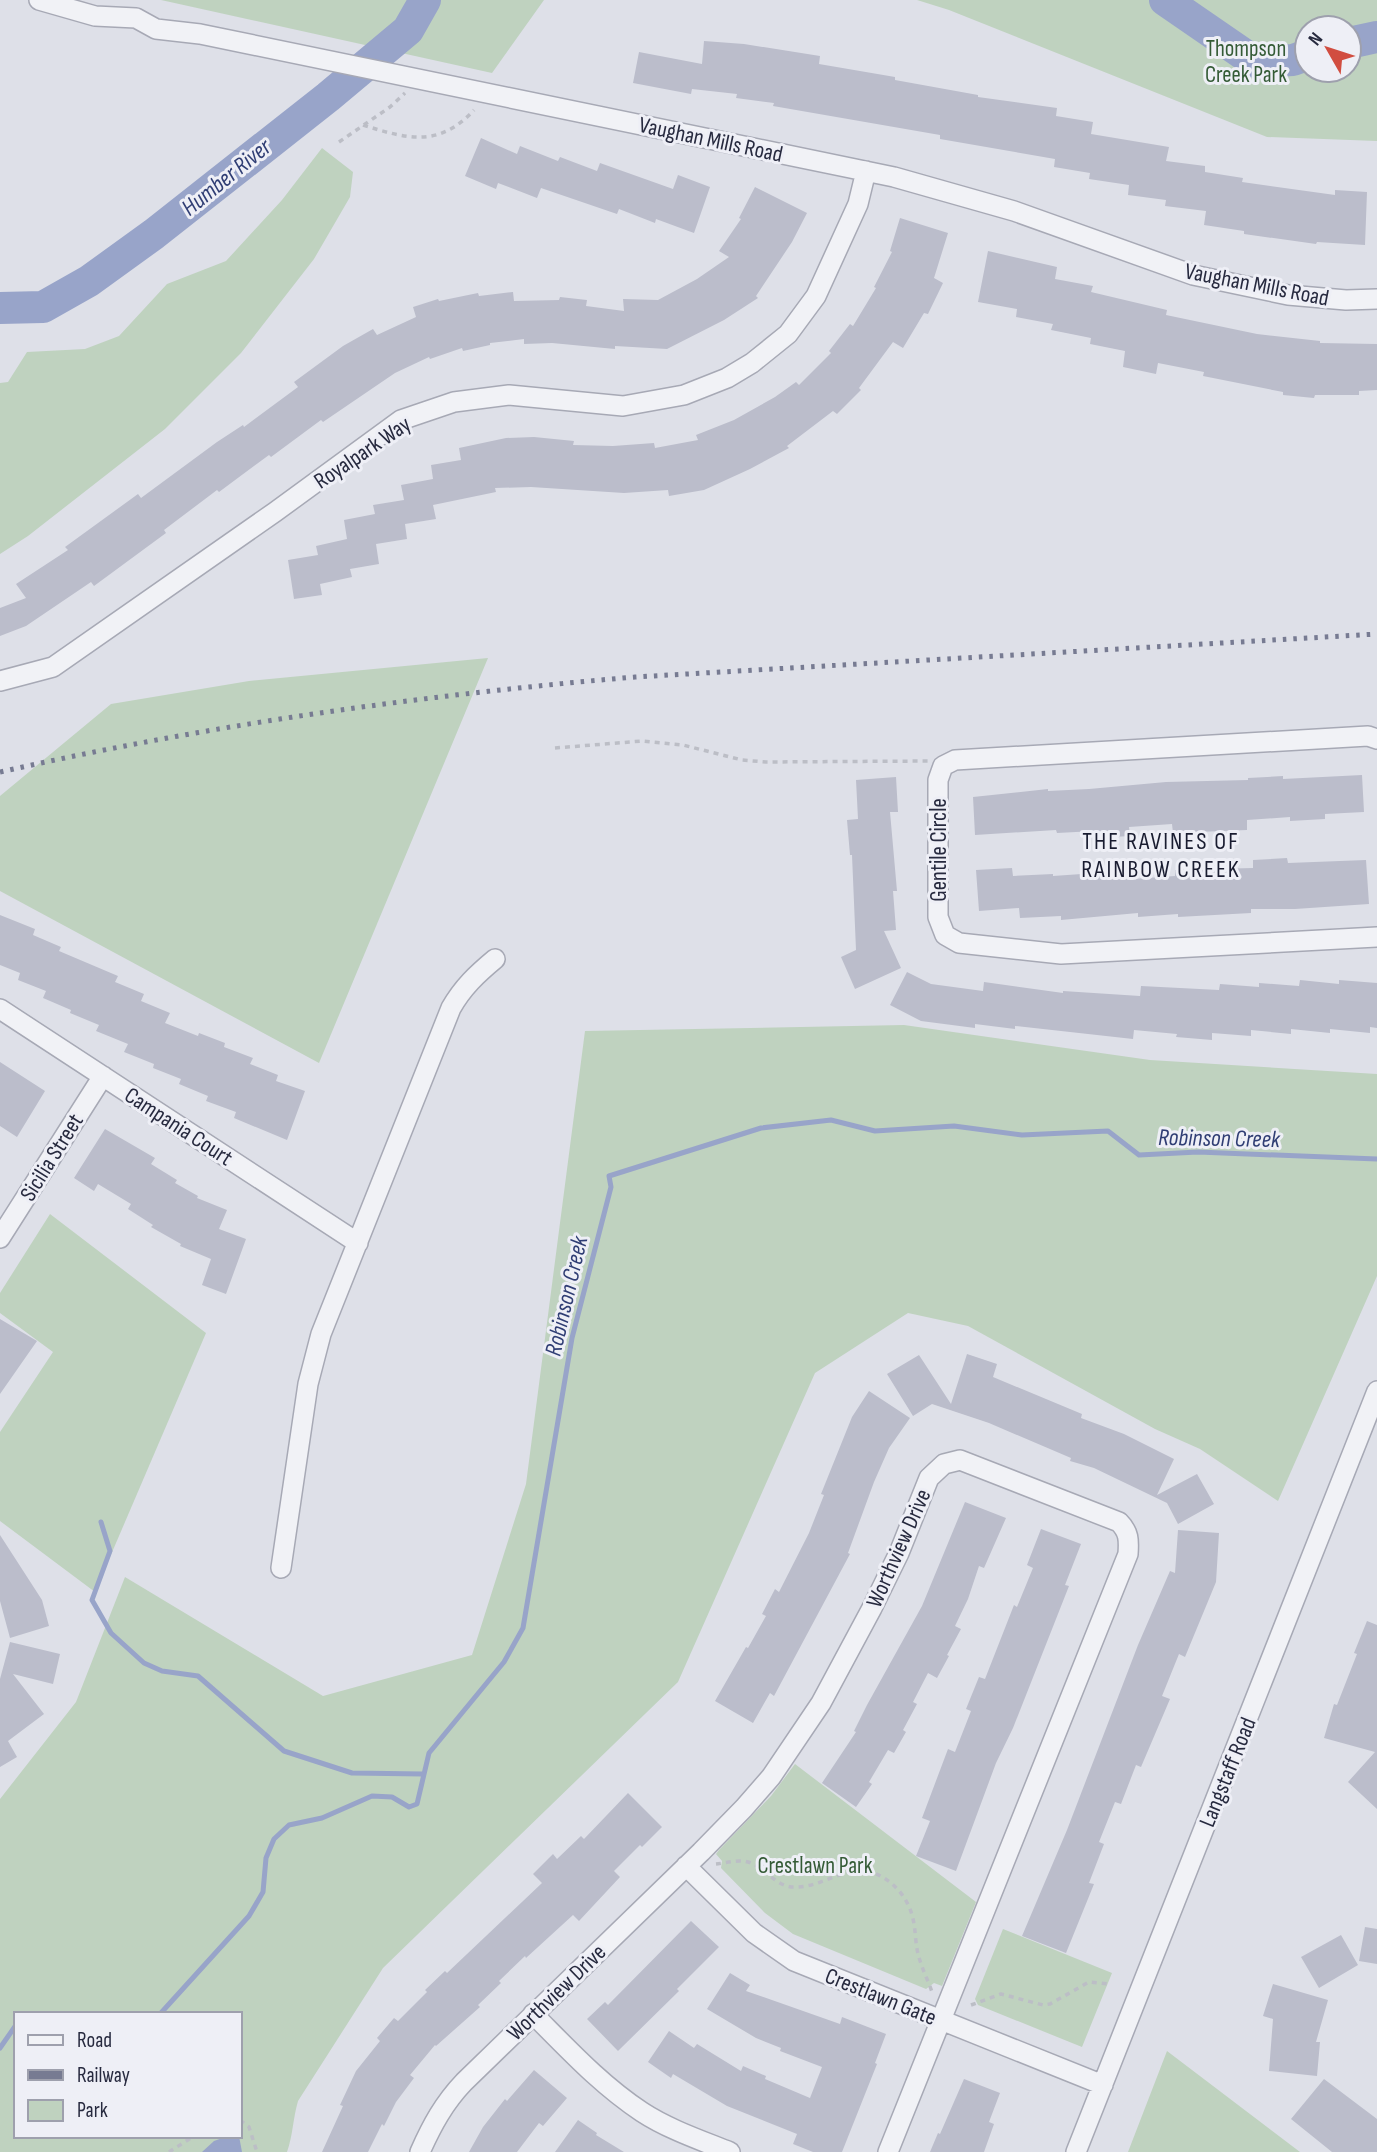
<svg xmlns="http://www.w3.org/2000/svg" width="1377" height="2152" viewBox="0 0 1377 2152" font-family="'Sofia Sans Condensed',sans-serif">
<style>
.green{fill:#bfd2bf;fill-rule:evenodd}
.water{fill:#98a4c9}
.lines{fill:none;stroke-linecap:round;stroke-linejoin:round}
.stream{stroke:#98a4c9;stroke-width:5}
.river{stroke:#98a4c9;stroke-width:32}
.building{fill:#bbbdcb}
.minor-casing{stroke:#a7a9b5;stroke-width:22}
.path{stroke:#bcbec6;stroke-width:3.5;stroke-dasharray:5 5;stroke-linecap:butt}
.minor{stroke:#f1f2f6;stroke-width:19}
.rail{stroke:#777b92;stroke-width:5;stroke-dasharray:3.5 7;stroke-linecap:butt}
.labels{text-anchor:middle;stroke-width:6;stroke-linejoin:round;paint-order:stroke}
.park-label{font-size:23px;fill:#345b36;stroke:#eeeff6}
.street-label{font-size:23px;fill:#272a3f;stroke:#eeeff6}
.water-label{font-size:24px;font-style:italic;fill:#303e74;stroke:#eeeff6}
.neighbourhood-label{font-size:24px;letter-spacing:2px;fill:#191c30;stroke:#eeeff6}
</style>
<rect width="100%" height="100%" fill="#dee0e8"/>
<path class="green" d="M161,0H544L492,73Z
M917,0H1377V141L1267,137L949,10ZM1307,28H1349V70H1307Z
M322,148L353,172L350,197L314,259L241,353L165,429L28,536L0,554V383L8,382L27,352L85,349L119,336L167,284L226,261L282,200Z
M488,658L319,1063L0,891V796L111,704L249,681Z
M904,1025L1150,1060L1377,1074V1276L1278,1501L1200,1449L1155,1429L968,1326L908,1313L815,1373L678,1682L383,1968L298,2101C293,2118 293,2135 287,2152H0V1799L76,1702L125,1577L323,1696L472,1655L526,1484L585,1031ZM16,2014H240V2136H16Z
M50,1214L206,1333L95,1592L0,1521V1432L53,1352L0,1313V1293Z
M795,1764L976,1902L942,1986L934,1983L926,1989L793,1934L765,1913L721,1868L722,1861L716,1854L719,1850L771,1796Z
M1003,1929L1112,1973L1082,2047L978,2005L975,1999Z
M1167,2051L1300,2152H1128Z"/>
<path class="water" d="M228,2136H239L242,2152H202L214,2141Z"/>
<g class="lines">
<path class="stream" d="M101,1522L110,1551L92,1600L111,1633L144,1663L162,1671L198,1676L284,1751L352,1773L423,1774
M160,2014L249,1916L263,1892L266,1858L274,1839L289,1825L322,1818L372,1796L392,1797L409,1807L417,1804L429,1753L504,1662L523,1628L572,1338L611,1187L609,1176L761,1128L831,1120L875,1131L954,1126L1022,1135L1108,1131L1139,1155L1198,1152L1377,1159
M0,2048L16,2025"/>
<path class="river" d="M1165,0L1255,62L1293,60L1307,55
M1349,43L1377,37
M0,308L43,307L89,281L154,234L328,97L408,30L425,0"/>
</g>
<path class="building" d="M704,41L744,44L820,56L819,64L895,77V80L978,95V97L1057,108L1056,116L1093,122L1091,134L1169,147L1166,161L1205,166V172L1243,178L1242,182L1335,195V190L1367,192L1365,245L1317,242L1316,244L1244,234V231L1204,225L1206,211L1165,206L1166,200L1128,195L1129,185L1089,179L1090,173L1054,167L1055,159L940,139V135L773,106L774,103L736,98L737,94L692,89L691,94L633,83L639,52L702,64Z
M481,138L517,154L520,146L558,161L560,157L597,171L600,163L673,189L678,175L710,187L694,233L656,219L655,223L619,209L617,214L541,188L537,198L498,183L496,189L465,176Z
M755,187L807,213L792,242L756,296L758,298L724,320L667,349L615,346V349L552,343L524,344V339L490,343V345L463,351L462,348L430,359L429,357L395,373L323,422L321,420L271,457L269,455L219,492L217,490L164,530L166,533L94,586L91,582L26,626L0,636V608L26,598L16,584L68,550L65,547L138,494L141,498L217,442L243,425L244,427L298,387L294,382L343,346L373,329L377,335L416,317L413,307L438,299L439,301L478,293L479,296L513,292L514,301L559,300L560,297L587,300L586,306L624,311L623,299L658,300L697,279L729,257L719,251L741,219L739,218Z
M900,218L948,233L934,278L943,283L928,314L924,313L903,348L893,342L859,388L861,390L837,414L833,411L787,446L789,448L750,469L704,490L669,496L668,490L624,493L531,487L495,488L496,492L433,505L436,519L405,524L407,539L376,544L379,564L350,569L352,577L320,584L322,595L294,599L288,560L318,555L316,546L347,539L344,520L375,514L373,505L404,500L401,485L433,479L431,465L461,460L459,448L506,438L534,437L574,441L573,445L613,446L654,443L655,448L698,440L696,435L734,420L775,397L796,382L799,385L831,353L829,351L850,324L853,326L876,288L874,287L892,252L890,251Z
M988,251L1057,267L1055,279L1093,286L1091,292L1167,310L1166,315L1257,334L1320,341V343L1377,344V390L1359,391V395H1315L1314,398L1283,395V392L1203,376L1204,372L1158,363L1156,374L1123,367L1125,351L1090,344L1091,338L1051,330L1053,324L1016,317L1017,309L978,302Z
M1362,775L1364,812L1325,814V819L1290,821V817L1247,820V830L1173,833L1172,824L1129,827L1130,836L1095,838V831L1057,833L1056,830L975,835L973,797L1048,789V791L1089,789L1166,782L1248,780V778L1283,776V779Z
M896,777L898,812H890L897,891H893L896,930L884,931L901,968L855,989L841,957L856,950L852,855H850L847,820L858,819L856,780Z
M1287,858L1288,863L1366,860L1369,904L1295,909H1251V913L1178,917V914L1138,917V913L1061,920V916L1020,918L1019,908L979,911L976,870L1012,868L1013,876L1053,874V876L1096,873V870L1132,867L1133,879L1175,876V870L1253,868V860Z
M0,915L35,929L33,935L61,947L59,951L118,976L115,982L144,994L141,1001L170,1013L165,1023L198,1036L199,1033L225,1043L224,1047L253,1058L250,1064L278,1075L276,1081L305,1091L287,1140L234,1118L236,1112L206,1101L208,1096L179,1084L181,1079L153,1068L154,1064L124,1052L128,1044L96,1031L99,1025L70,1013L71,1010L43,998L46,991L18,980L20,973L0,965Z
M907,972L931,984L983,991L984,982L1063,993V991L1140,996L1141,986L1219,990L1220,984L1259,987V983L1299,986L1300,980L1339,984V980L1377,983V1028L1370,1027V1033L1330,1029V1033L1291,1029V1034L1251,1030V1036L1212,1033V1040L1176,1037L1177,1034L1134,1030L1133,1039L1015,1026V1029L975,1024V1028L921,1021L890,1005Z
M0,1062L45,1091L17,1137L0,1126Z
M105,1129L155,1158L151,1164L177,1180L175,1183L198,1196L197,1198L227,1210L219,1229L246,1239L226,1294L202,1285L211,1259L180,1246L181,1244L151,1227L153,1225L128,1209L131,1204L98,1184L94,1191L74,1178Z
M0,1319L37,1341L0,1394Z
M967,1354L997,1364L993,1377L1082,1414L1081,1418L1124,1434L1174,1459L1157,1495L1197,1474L1214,1504L1178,1524L1167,1503L1094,1468L1070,1461L1071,1458L989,1423L932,1404L913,1416L887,1374L919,1355L951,1404Z
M869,1391L910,1418L889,1448L874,1482L848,1553L850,1554L774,1696L770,1693L753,1723L715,1701L746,1647L748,1648L766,1616L762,1614L775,1589L779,1592L809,1533L824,1495L821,1494L852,1417Z
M965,1502L1006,1518L984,1568L979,1566L968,1599L955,1626L961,1629L947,1655L949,1656L937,1678L928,1673L913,1702L917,1704L903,1730L906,1732L894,1753L888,1750L869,1782L872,1784L856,1807L822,1783L856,1732L854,1731L867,1705L922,1606Z
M1041,1529L1081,1544L1065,1585L1069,1586L1013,1728L996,1763L956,1871L916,1856L930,1821L922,1818L948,1749L955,1752L971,1711L966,1709L979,1677L985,1679L1014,1605L1017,1607L1033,1568L1027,1565Z
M1178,1530L1219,1533L1216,1582L1185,1657L1179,1654L1162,1696L1170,1699L1141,1767L1136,1765L1121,1804L1115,1802L1099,1842L1104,1844L1089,1883L1094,1884L1066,1953L1022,1936L1067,1830L1138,1645L1170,1571L1175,1573Z
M0,1535L42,1600L49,1626L10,1638L0,1601Z
M1367,1621L1377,1625V1809L1348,1782L1375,1752L1324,1738L1334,1704L1337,1705L1357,1654L1354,1653Z
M10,1642L60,1654L53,1684L13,1674L44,1714L8,1741L17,1757L0,1767V1679Z
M628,1793L662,1827L642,1847L640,1845L614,1871L620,1877L579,1921L573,1915L526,1958L525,1956L499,1981L501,1983L478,2005L480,2007L436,2046L435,2045L410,2075L414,2078L396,2102L384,2126L382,2124L368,2152H322L343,2106L340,2105L356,2071L380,2041L377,2038L394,2018L398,2021L427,1992L425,1990L445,1971L447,1973L542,1883L533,1874L553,1854L557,1859L581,1836L584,1839Z
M691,1921L719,1947L677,1989L679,1991L618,2051L587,2019L605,2002L608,2005Z
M1365,1927L1377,1929V1964L1359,1961Z
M1341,1935L1358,1965L1319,1988L1301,1957Z
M730,1973L750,1985L746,1991L840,2024L842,2017L886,2034L875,2063L877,2064L842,2152H813L793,2144L797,2134L727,2106L673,2074L671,2078L648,2062L669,2031L694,2048L697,2044L741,2071L743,2066L766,2076L765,2079L810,2098L822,2067L780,2051L781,2048L756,2038L707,2009Z
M1273,1984L1328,2000L1316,2042H1320L1317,2076L1269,2071L1273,2019L1263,2016Z
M534,2070L567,2098L543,2126L539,2123L517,2152H469L483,2127L505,2099L507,2101Z
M964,2079L1000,2093L989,2122L994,2124L984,2152H930L938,2133L940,2134Z
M1324,2079L1377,2119V2152H1332L1291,2119Z
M578,2120L597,2133L596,2135L624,2152H555Z"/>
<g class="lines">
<defs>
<path id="minor" d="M39,0L95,16L136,18L156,29L200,34L894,177L1014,211L1193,275L1288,295L1346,300L1377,299
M0,681L53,667L275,512L401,420L454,402L509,395L623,406L684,395L727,378L752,363L788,334L816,296L858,204L866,171
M1377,739L1368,736L955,760L943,766L938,780V917L945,935L959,943L1061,954L1377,937
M0,1009L358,1243
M0,1238L103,1076
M281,1568L308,1384L321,1334L451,1008C463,987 477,974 495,959
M686,1866L754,1933L794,1961L1103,2085
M533,2014C568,2049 601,2085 642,2112C668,2129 700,2140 730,2152
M420,2152C432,2125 444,2103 464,2082L701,1852L744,1808L771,1777L821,1703L872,1608L899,1553L929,1478L944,1464L960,1460L1119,1522C1129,1532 1129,1540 1128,1554L888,2152
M1076,2152L1377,1391"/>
</defs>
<use href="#minor" class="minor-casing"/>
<path class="path" d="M363,125C407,139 439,148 474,110
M339,142L390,107L405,93
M555,748L642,741L683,745L742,760L766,762L928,761
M716,1864C727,1863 742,1858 753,1864C767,1870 777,1887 794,1887C816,1888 835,1873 857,1871C884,1869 908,1894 913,1919C916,1931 915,1945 919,1957C922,1969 928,1980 932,1992
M971,2005L1001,1994L1043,2005L1050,2004L1089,1982L1109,1984
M240,2120L249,2127L257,2152
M169,2152L194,2136"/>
<use href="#minor" class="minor"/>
<path class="rail" d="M0,772C209,725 421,695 635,677L1377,634"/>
</g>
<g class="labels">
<g class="park-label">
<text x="1246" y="56">Thompson<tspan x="1246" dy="26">Creek Park</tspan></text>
<text x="815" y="1873">Crestlawn Park</text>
</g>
<g class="street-label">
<text transform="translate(711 139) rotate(12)" y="8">Vaughan Mills Road</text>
<text transform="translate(1257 284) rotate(11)" y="8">Vaughan Mills Road</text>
<text transform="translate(362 452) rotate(-34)" y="8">Royalpark Way</text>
<text transform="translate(938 850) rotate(-90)" y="8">Gentile Circle</text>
<text transform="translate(179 1126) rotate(33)" y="8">Campania Court</text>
<text transform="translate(51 1157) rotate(-58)" y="8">Sicilia Street</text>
<text transform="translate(898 1548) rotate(-66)" y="8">Worthview Drive</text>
<text transform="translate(1227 1772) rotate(-68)" y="8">Langstaff Road</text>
<text transform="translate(556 1992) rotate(-44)" y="8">Worthview Drive</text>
<text transform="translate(881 1996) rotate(22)" y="8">Crestlawn Gate</text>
</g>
<g class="water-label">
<text transform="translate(226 177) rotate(-39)" y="8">Humber River</text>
<text transform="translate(1219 1138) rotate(1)" y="8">Robinson Creek</text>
<text transform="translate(566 1296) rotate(-77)" y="8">Robinson Creek</text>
</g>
<g class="neighbourhood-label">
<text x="1161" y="849">THE RAVINES OF<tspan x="1161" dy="28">RAINBOW CREEK</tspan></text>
</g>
</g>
<rect x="14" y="2012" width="228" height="126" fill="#eeeff6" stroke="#9ea0ad" stroke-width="2"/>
<rect x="28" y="2035" width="35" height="10" fill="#f1f2f6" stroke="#9ea0ad" stroke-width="2"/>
<text x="77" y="2047" font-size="21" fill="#272a3f">Road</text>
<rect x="28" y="2070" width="35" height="10" fill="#777b92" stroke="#9ea0ad" stroke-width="2"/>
<text x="77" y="2082" font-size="21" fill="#272a3f">Railway</text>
<rect x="28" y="2100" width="35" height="21" fill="#bfd2bf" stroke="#9ea0ad" stroke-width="2"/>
<text x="77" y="2117" font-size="21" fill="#272a3f">Park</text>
<g transform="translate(1328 49) rotate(309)"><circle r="33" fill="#eeeff6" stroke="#9ea0ad" stroke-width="2"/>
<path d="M0-5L12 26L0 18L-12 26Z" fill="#d14d40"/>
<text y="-10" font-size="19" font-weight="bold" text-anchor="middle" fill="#272a3f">N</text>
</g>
</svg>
